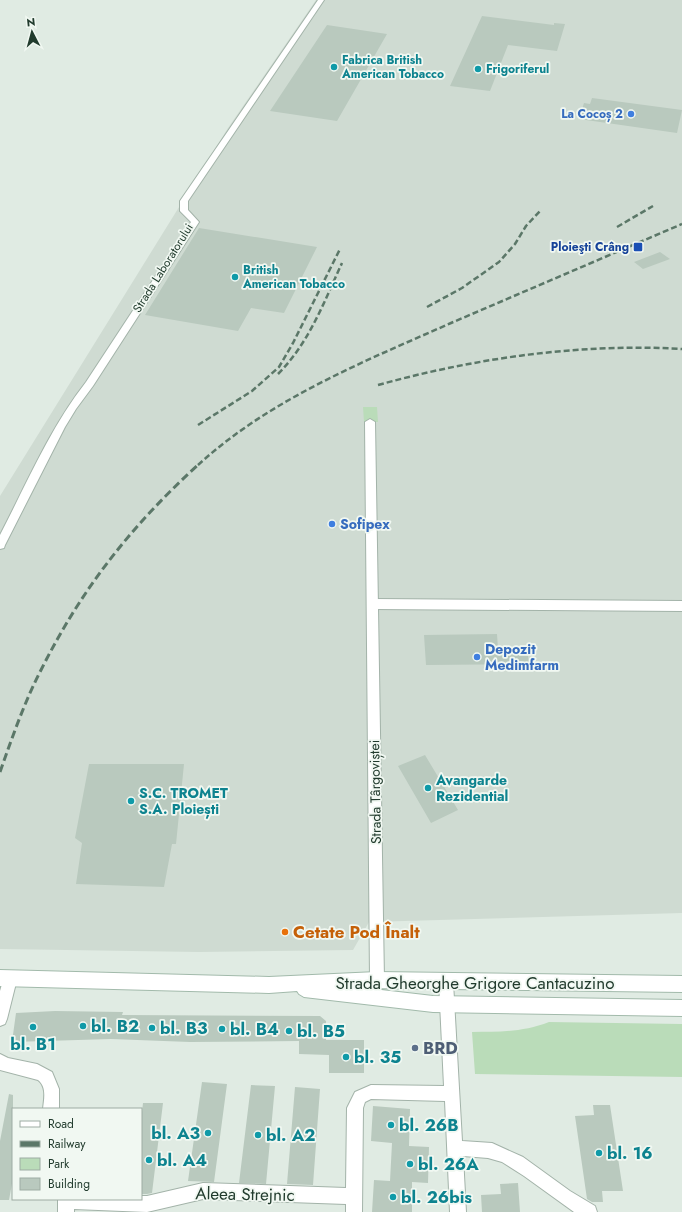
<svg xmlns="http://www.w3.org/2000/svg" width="682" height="1212" viewBox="0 0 682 1212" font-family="Jost,sans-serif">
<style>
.built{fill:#cfdbd2}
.green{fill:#badcb9}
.building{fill:#b9c9be}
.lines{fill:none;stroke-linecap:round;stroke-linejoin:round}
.minor-casing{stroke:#a3b3a9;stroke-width:2}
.tertiary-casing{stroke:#a3b3a9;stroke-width:2}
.secondary-casing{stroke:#a2baab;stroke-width:2}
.minor{fill:#fff;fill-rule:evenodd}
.tertiary{fill:#fff;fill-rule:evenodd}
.secondary{fill:#fff;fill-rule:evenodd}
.rail-far1{stroke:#5b7768;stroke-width:2.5;stroke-dasharray:6 3;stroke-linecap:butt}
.rail{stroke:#5b7768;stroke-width:3;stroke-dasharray:8 4;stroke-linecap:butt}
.culture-dot{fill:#0f9aa8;stroke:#f1f8f2;stroke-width:1.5}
.shop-dot{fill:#3f7fe0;stroke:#f1f8f2;stroke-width:1.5}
.transit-dot{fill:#1a4fb4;stroke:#f1f8f2;stroke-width:1.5}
.food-dot{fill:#e8710a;stroke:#f1f8f2;stroke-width:1.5}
.service-dot{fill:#5c6f8a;stroke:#f1f8f2;stroke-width:1.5}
.labels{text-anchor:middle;stroke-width:3.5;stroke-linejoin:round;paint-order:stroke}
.far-culture-label{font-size:12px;font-weight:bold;fill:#0d838f;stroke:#f1f8f2;text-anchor:start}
.far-shop-label{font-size:12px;font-weight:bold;fill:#366cbe;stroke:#f1f8f2;text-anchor:end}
.far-transit-label{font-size:12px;font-weight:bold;fill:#164399;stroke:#f1f8f2;text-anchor:end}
.far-street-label{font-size:12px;fill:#213b2d;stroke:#f1f8f2}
.shop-label{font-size:14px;font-weight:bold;fill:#366cbe;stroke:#f1f8f2;text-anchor:start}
.culture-label{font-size:14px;font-weight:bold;fill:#0d838f;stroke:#f1f8f2;text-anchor:start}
.street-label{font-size:14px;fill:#213b2d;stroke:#f1f8f2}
.near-food-label{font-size:17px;font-weight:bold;fill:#c56008;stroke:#f1f8f2;text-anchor:start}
.near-street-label{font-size:17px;fill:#213b2d;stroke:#f1f8f2}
.near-culture-label{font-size:17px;font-weight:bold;fill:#0d838f;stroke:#f1f8f2;text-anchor:start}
.near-service-label{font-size:17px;font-weight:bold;fill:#4e5e75;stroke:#f1f8f2;text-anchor:start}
</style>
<rect width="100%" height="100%" fill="#e0ebe3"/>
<path class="built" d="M316,0H682V913L369,922L353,950L199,952L0,949V496L228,128Z"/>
<path class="green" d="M363,407H377L378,422H364Z
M549,1022L682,1024V1077L475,1074L472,1032C500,1032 523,1032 549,1022Z"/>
<path class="building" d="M482,16L554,25V23L565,24L557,51L508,45L490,91L450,86Z
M327,25L387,34L337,121L270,111Z
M592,98L682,110L677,133L579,119L584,103L590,104Z
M199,228L317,247L284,313L251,308L238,331L145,315Z
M660,252L670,259L643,269L634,262Z
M497,634L498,649H527L529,664L426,665L424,635Z
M425,755L458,810L431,823L398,766Z
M89,764H184L176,844H172L164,887L76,884L82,843L75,838Z
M55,1011L123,1012L122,1015L320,1016L326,1021V1040H364V1073H329V1055L299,1054V1041L190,1042L111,1039L12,1042L16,1013Z
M202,1082L227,1084L214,1182L188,1181Z
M251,1085L275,1086L266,1184L239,1183Z
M295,1087L320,1089L313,1185L287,1184Z
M9,1094L13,1095V1178L9,1200H0V1141Z
M143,1103H163L152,1193L147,1194H141V1121Z
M593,1105H610L623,1191H602L603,1202H592L587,1199L575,1116L594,1115Z
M373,1106L410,1109L409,1146L429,1147L428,1183L412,1182V1212H372L374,1180L390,1181L392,1143L371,1141Z
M518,1183L520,1212H482L481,1195L501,1194L500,1184Z"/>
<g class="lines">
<defs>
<path id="minor" d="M318,0H324L188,201V210L199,222L93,386L76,409L65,427L5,545L4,548L0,549V535C27,483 50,428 86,382L191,222L180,211V201Z
M370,419L375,422L384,980L382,985L377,987L372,985L370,980L365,422Z
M10,972L15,974L17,979L7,1019L5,1024L0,1026V991L5,974Z
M446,975L451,977L453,982L462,1141L492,1143L523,1157L570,1191L595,1206L597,1212H574L524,1176L502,1162L488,1158L463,1156L466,1212H450L445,1101L371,1099L365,1102L363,1108L362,1212H346V1204L203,1199L147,1212L74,1209V1212H58V1199H141V1196H147L203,1183L346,1188L347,1108L355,1092L371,1085L444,1086L439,982L441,977Z
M0,1054L8,1058L37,1064L52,1072L59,1089V1109H43C44,1099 47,1087 38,1080L0,1070Z"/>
<path id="tertiary" d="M374,599L682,601V611L374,609L370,607L368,604L370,601Z"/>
<path id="secondary" d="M0,970L269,977L377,972L682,976V992L364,988L433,996L682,1000V1016L433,1012L304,997L299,994L297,991L269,993L0,986Z"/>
</defs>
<use href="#minor" class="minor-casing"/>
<use href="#tertiary" class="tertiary-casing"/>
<use href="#secondary" class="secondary-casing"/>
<use href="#minor" class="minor"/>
<use href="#tertiary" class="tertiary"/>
<use href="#secondary" class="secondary"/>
<path class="rail-far1" d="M617,227L653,206
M427,307L462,288L499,262L515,244L526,226L540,211
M278,374C309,343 324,302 342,263
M378,385C476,358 580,343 682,349
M198,425L252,391L279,367L293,343L340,249
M198,465C270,399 363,362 451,323C528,290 605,257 682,224"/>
<path class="rail" d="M0,772C12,738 24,703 41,670C82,588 132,525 199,464"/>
</g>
<g class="culture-dot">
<circle cx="334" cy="67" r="4"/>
<circle cx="478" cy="69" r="4"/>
<circle cx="235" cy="277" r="4"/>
<circle cx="428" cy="788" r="4"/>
<circle cx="131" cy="801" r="4"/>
<circle cx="83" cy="1026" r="4"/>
<circle cx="33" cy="1027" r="4"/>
<circle cx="152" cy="1028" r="4"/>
<circle cx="222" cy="1029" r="4"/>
<circle cx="289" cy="1031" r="4"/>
<circle cx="346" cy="1057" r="4"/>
<circle cx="391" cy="1125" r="4"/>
<circle cx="208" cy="1133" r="4"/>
<circle cx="258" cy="1135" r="4"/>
<circle cx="599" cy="1153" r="4"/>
<circle cx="149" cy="1160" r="4"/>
<circle cx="410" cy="1164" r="4"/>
<circle cx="393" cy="1197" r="4"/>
</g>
<g class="shop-dot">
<circle cx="631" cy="114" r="4"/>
<circle cx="332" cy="524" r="4"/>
<circle cx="477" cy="657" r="4"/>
</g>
<rect class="transit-dot" x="633" y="242" width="10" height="10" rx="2"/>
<circle class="food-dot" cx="285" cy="932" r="4"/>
<circle class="service-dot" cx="415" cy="1048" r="4"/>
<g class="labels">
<g class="far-culture-label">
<text x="342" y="64">Fabrica British<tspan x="342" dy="14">American Tobacco</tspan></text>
<text x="486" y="73">Frigoriferul</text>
<text x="243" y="274">British<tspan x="243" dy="14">American Tobacco</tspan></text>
</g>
<g class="far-shop-label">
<text x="623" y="118">La Cocoș 2</text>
</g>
<g class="far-transit-label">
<text x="629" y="251">Ploieşti Crâng</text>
</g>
<g class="far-street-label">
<text transform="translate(163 268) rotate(-58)" y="4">Strada Laboratorului</text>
</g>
<g class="shop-label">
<text x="340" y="529">Sofipex</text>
<text x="485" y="654">Depozit<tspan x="485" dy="16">Medimfarm</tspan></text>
</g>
<g class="culture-label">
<text x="436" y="785">Avangarde<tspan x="436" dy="16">Rezidential</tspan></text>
<text x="139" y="798">S.C. TROMET<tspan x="139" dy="16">S.A. Ploiești</tspan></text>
</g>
<g class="street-label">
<text transform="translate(375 792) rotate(-91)" y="5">Strada Târgoviștei</text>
</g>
<g class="near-food-label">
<text x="293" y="938">Cetate Pod Înalt</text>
</g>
<g class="near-street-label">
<text x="475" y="989">Strada Gheorghe Grigore Cantacuzino</text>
<text transform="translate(245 1194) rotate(1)" y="6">Aleea Strejnic</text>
</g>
<g class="near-culture-label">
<text x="91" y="1032">bl. B2</text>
<text x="160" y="1034">bl. B3</text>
<text x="230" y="1035">bl. B4</text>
<text x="297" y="1037">bl. B5</text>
<text x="33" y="1050" text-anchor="middle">bl. B1</text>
<text x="354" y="1063">bl. 35</text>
<text x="399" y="1131">bl. 26B</text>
<text x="200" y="1139" text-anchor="end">bl. A3</text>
<text x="266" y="1141">bl. A2</text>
<text x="607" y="1159">bl. 16</text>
<text x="157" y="1166">bl. A4</text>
<text x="418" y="1170">bl. 26A</text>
<text x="401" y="1203">bl. 26bis</text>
</g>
<g class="near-service-label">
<text x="423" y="1054">BRD</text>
</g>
</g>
<rect x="12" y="1108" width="130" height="92" fill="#f1f8f2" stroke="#9eaca3"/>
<rect x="20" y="1121" width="20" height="6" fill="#ffffff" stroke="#9eaca3"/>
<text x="48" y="1128" font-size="12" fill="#213b2d">Road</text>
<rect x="20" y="1141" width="20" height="6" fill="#5b7768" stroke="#9eaca3"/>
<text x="48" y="1148" font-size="12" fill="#213b2d">Railway</text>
<rect x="20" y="1158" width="20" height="12" fill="#badcb9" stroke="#9eaca3"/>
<text x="48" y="1168" font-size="12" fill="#213b2d">Park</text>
<rect x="20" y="1178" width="20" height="12" fill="#b9c9be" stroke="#9eaca3"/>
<text x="48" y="1188" font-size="12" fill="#213b2d">Building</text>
<g transform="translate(32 32) rotate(354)" stroke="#f1f8f2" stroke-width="3" paint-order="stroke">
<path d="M0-3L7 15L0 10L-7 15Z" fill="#213b2d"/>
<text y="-6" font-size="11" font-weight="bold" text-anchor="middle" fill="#213b2d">N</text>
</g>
</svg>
